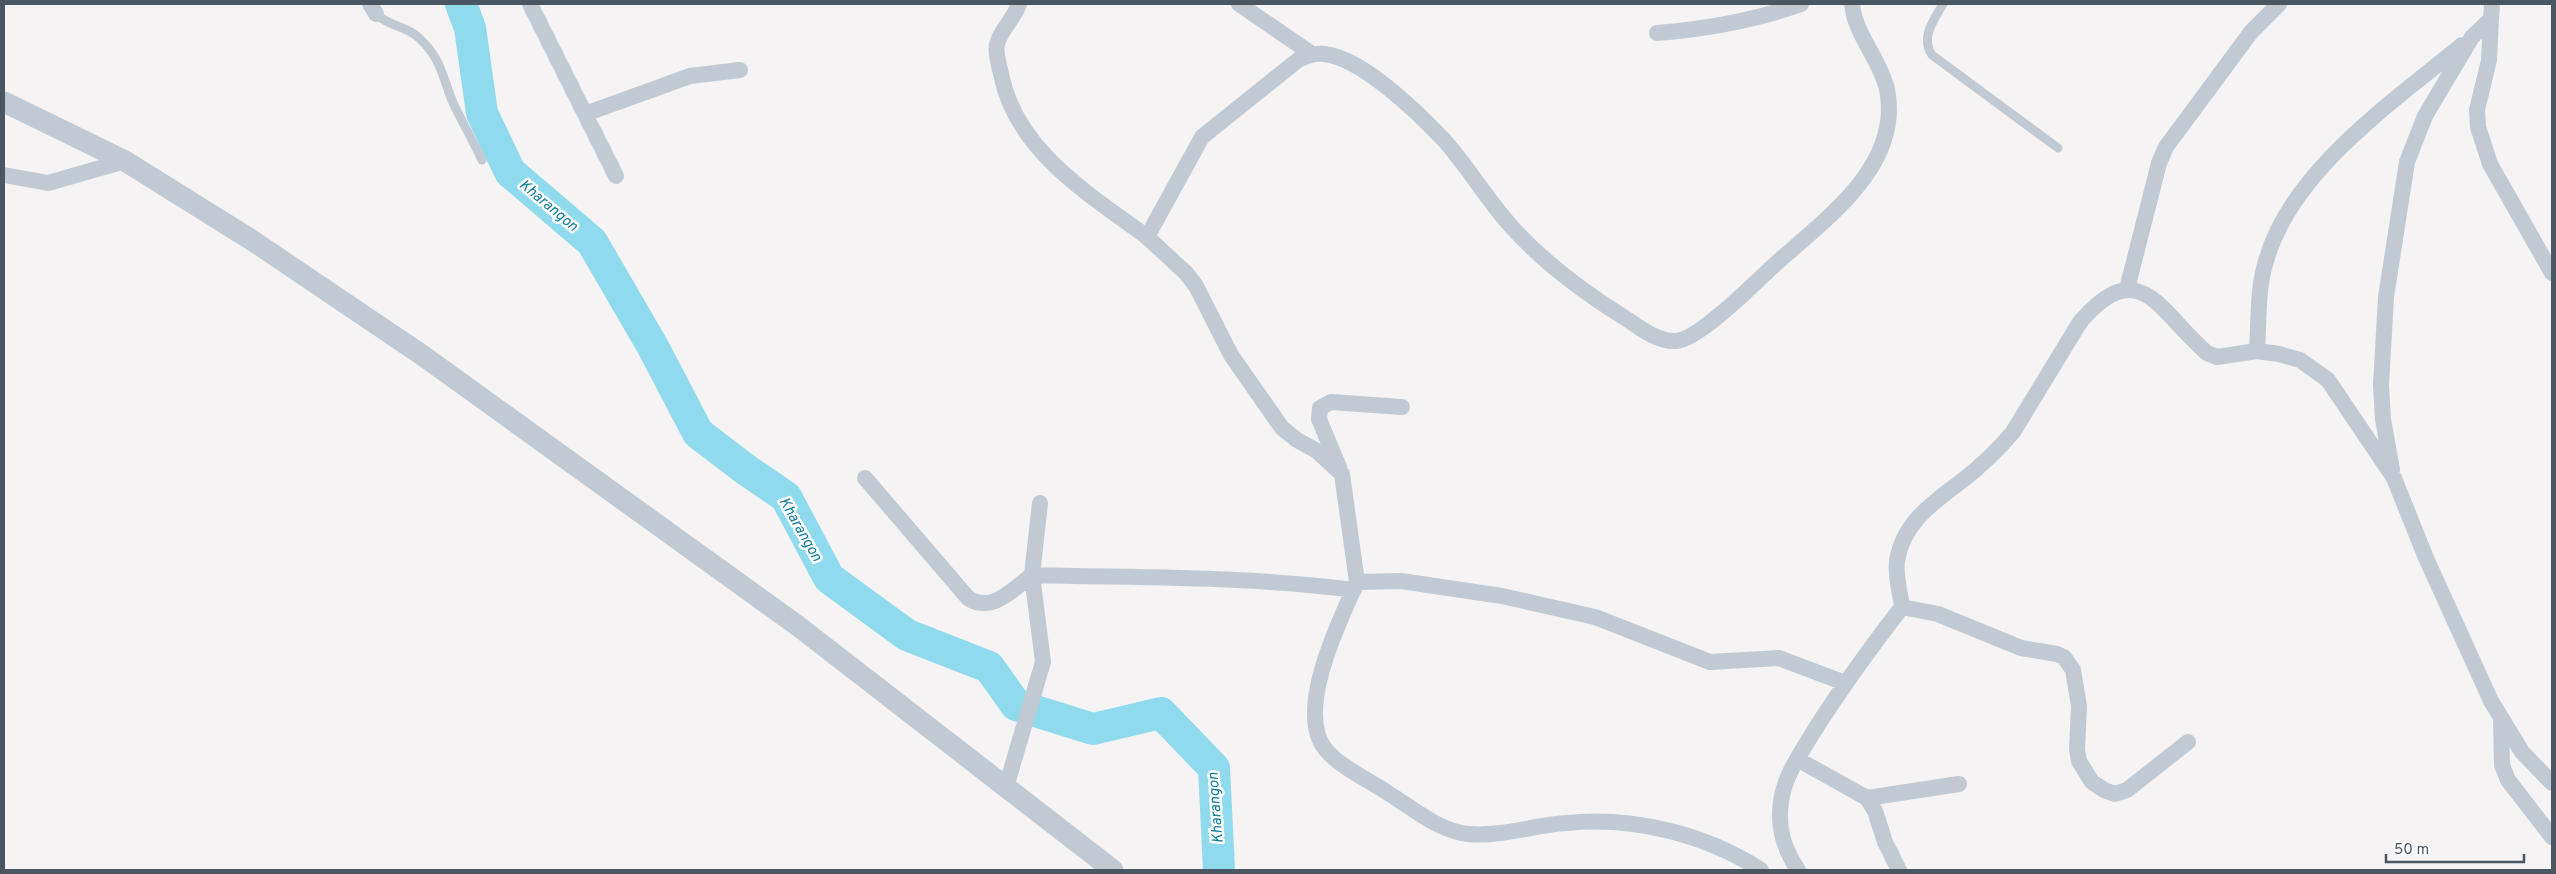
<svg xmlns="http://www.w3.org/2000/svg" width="2556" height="874" viewBox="0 0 2556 874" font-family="Overpass,sans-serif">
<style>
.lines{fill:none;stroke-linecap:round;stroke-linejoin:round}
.river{stroke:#90daee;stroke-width:32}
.service{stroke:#c1cad2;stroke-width:9}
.minor{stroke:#c1cad2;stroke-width:16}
.tertiary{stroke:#c1cad2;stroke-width:21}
.labels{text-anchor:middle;stroke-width:5;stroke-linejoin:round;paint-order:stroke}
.water-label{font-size:15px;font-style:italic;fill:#0c7c9b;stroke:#fff}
</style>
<rect width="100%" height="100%" fill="#f5f3f3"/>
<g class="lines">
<path class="river" d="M461,4L470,28L482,113L510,172L592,242L653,347L698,433L745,469L786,497L829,578L907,635L989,667L1016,705L1093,729L1161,713L1214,768L1219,870"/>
<path class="service" d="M1943,4C1934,20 1920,37 1932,55L2058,148
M376,14C388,26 407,26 419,38C443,60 442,78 454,105C463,123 473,141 482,160"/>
<path class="minor" d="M370,4L376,14
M530,4L616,176
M1019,4C1014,19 1001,29 997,44C995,53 999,65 1001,74C1016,151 1089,194 1147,237
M1239,4L1312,54
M2491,19L2489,60L2477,110L2478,127L2490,164L2552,273
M1657,33C1707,29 1753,21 1801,4
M585,114L690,76L740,70
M4,175L48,183L125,161
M2127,289L2159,163L2166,147L2251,32L2279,4
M2257,351C2259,322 2257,289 2266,261C2291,171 2393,102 2462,45
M1339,467L1319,419L1320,408L1331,402L1402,407
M2392,470L2383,419L2381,385L2386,297L2407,162L2425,116L2472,37L2491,19L2492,4
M865,478L968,598C992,614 1013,589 1032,575L1040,503
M1357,582L1342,474L1317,451L1297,440L1282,428L1231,355L1196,286L1186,273L1147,237L1202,137L1298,60C1307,56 1314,53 1324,54C1361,57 1419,114 1444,140C1468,167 1486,198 1510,225C1541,260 1582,291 1622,316C1638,326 1656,342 1676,341C1698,340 1753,285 1771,268C1821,222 1903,168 1887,89C1880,59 1855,35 1852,4
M1902,607L1938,614L2021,648L2057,654L2064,657L2073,670L2079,706L2077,750L2079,761L2092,782L2104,790L2115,794L2127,790L2188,742
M2501,719L2502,765L2508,780L2552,837
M1797,759L1867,798L1875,811L1885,842L1899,870
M1006,787L1043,662L1032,575C1139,578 1247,576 1354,590
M1867,798L1959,784
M1761,870C1705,834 1633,816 1566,823C1534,825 1501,837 1468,834C1439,831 1412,808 1388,793C1370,781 1339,766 1326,750C1294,712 1340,620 1357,582L1401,581L1502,596L1595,617L1710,662L1779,658L1845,683
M1798,870C1784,849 1777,828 1781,802C1784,776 1801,753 1814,731C1842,687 1871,647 1902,607C1900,592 1895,575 1897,561C1903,522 1934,502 1963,480C1981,466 1998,450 2013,432L2080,322C2140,252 2160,313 2207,353L2217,357L2257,351L2279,354L2300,360L2328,380L2394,478L2426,558L2491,701L2522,752L2552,783"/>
<path class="tertiary" d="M4,102L125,161L250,239L422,355L798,626L1113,870"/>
</g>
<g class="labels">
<g class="water-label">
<text transform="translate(549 205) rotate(40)" y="5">Kharangon</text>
<text transform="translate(801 529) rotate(60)" y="5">Kharangon</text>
<text transform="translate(1215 808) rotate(-94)" y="5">Kharangon</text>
</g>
</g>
<rect width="2556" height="874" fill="none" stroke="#4a5661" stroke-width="10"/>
<path d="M2386 854v8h138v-8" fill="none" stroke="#4a5661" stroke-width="2.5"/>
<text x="2394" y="854" font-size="15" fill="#4a5661" stroke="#ffffff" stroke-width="4" paint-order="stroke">50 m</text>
</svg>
